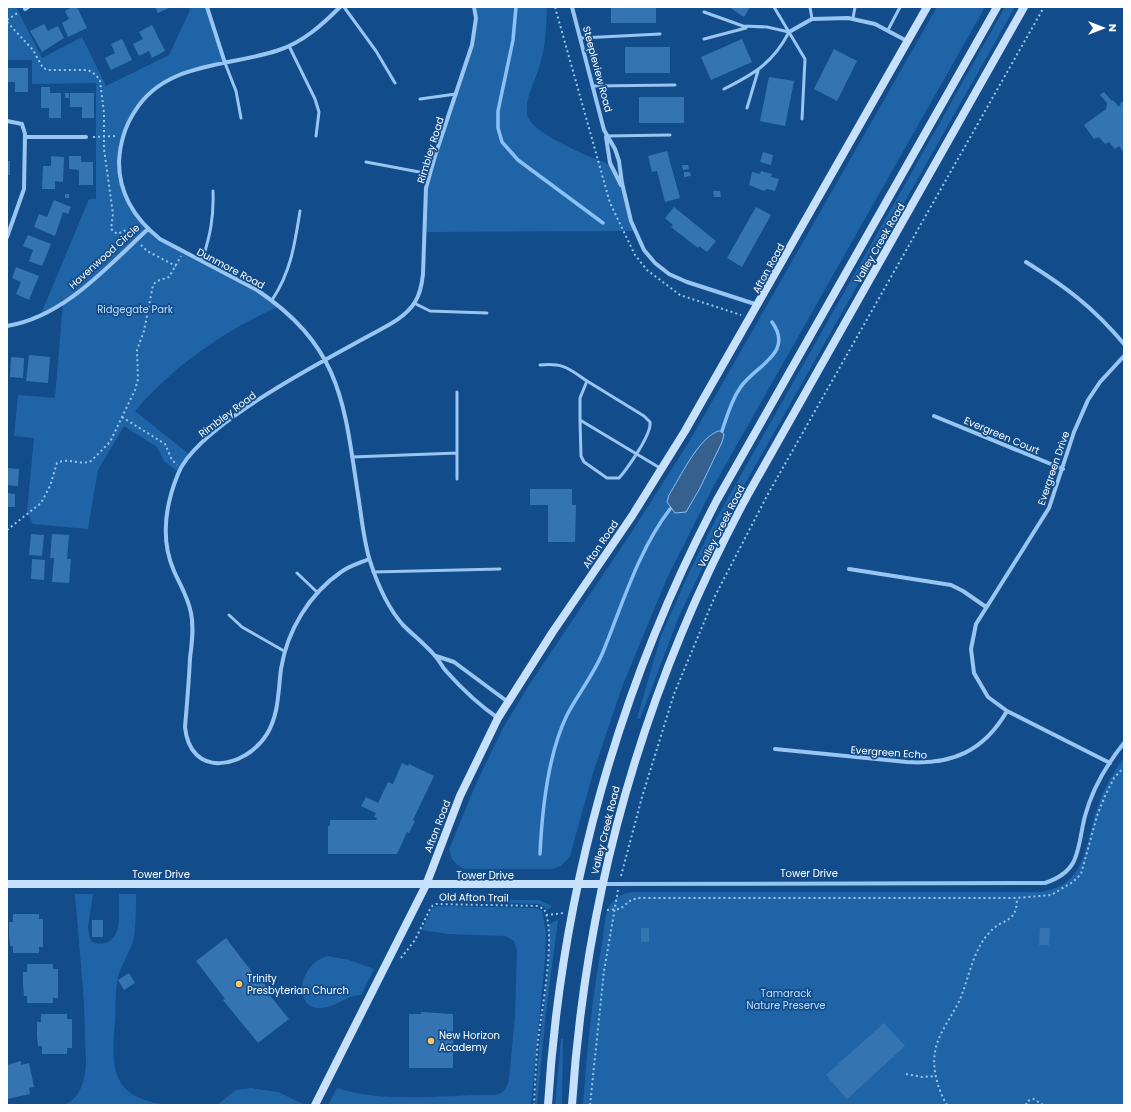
<svg xmlns="http://www.w3.org/2000/svg" width="1131" height="1112" viewBox="0 0 1131 1112" font-family="Poppins,sans-serif">
<style>
.green{fill:#2064a8}
.water{fill:#36618f;stroke:#8ac0f4}
.lines{fill:none;stroke-linecap:round;stroke-linejoin:round}
.stream{stroke:#8ac0f4;stroke-width:3.5}
.building{fill:#3574b2}
.path{stroke:#98c5f1;stroke-width:2;stroke-dasharray:2 3;stroke-linecap:butt}
.lane{stroke:#98c5f1;stroke-width:3}
.street{stroke:#98c5f1;stroke-width:4}
.secondary{stroke:#c7e0fc;stroke-width:8}
.poi-dot{fill:#ffc758;stroke:#124c8a;stroke-width:1.5}
.labels{text-anchor:middle;stroke-width:3.5;stroke-linejoin:round;paint-order:stroke}
.street-label{font-size:10px;fill:#fff;stroke:#124c8a}
.park-label{font-size:10px;fill:#bfdefc;stroke:#124c8a}
.poi-label{font-size:10px;fill:#fff;stroke:#124c8a;text-anchor:start}
</style>
<rect width="100%" height="100%" fill="#124c8a"/>
<path class="green" d="M7,7H16L42,58L82,37L106,86L169,55L190,10L189,7H207L225,63L173,77L148,94L126,126L120,154L121,183L135,213L160,239L257,290L279,306C223,332 176,364 135,411L190,455L178,472L164,461L157,447L124,426L98,470L88,529L33,524L27,512L34,438L14,436L18,395L55,398L63,302L41,314L89,199H96V83L32,84V60H7Z
M474,7H547C546,26 546,46 540,64C536,80 525,96 527,114C528,129 574,150 588,156C594,159 605,161 610,166C623,177 630,214 634,231L424,232L426,188L475,31Z
M937,7H985L713,487L667,578L622,687L593,773L570,856L561,866L553,869H466C456,867 448,857 450,847L476,784L503,728L529,685L631,533L689,442Z
M1005,7H1015L733,505L679,616L640,719L637,718L661,636L688,575L715,521Z
M1124,757V1105H583C587,1051 592,997 602,944C604,933 604,915 610,905C615,897 624,893 633,892H1039C1088,887 1085,842 1098,806C1104,788 1114,772 1124,757Z
M75,894H93L88,927L89,936L92,942C96,944 100,944 105,943C124,938 118,909 119,894H136C136,908 136,923 134,937C131,951 122,963 118,977C115,990 116,1005 115,1019C111,1069 110,1098 168,1105H64C81,1098 85,1080 86,1063L84,1002Z
M443,900H539L552,906L547,910L544,906L539,904L435,901Z
M437,906L535,908L542,911L546,931L545,960L531,1105H328L337,1088C383,1104 448,1094 496,1095C505,1093 507,1087 509,1079L515,1016L517,951L514,941L506,936L448,934L422,930L432,909Z
M558,920L546,1012L537,1105H535L539,1048L549,961V924Z
M328,956L349,960L374,969L361,995C346,995 333,1010 317,1008C292,1004 300,963 328,956Z
M561,1039H563L562,1105H555Z
M251,1088L278,1092L305,1105H217L236,1090Z"/>
<path class="water" d="M718,431H722L724,435L722,442L700,488L686,512L675,513L667,502L669,495C681,476 697,440 718,431Z"/>
<g class="lines">
<path class="stream" d="M516,7L513,40L498,111V128L502,142L518,160L603,223
M722,431C727,416 731,401 740,388C754,366 795,354 772,322
M540,854C542,811 548,754 567,715C578,694 594,674 603,652C623,603 638,551 670,509"/>
</g>
<path class="building" d="M72,7H77L87,28L68,37L62,23L69,19L65,11Z
M155,7H171L158,13Z
M611,7H656V23H611Z
M729,7H750L744,17Z
M44,24L48,31L58,26L64,38L42,52L30,31Z
M152,25L165,51L152,58L149,51L139,56L133,44L143,39L139,32Z
M122,39L132,60L111,70L105,58L115,53L111,44Z
M742,39L752,62L711,80L701,57Z
M625,47H670V73H625Z
M834,49L857,61L837,101L814,89Z
M7,68H28V92H15V82H7Z
M769,77L794,81L785,126L760,121Z
M41,87H50V93H61V118H49V108H41Z
M1104,92L1111,100L1114,101L1118,106H1120L1121,102H1123L1124,99V153L1119,146L1115,149L1109,142L1105,144L1099,137L1094,139L1084,125L1106,109L1107,103L1100,95Z
M65,93H69V98H65Z
M70,93H94V118H82V107H70Z
M639,97H684V123H639Z
M667,151L680,198L665,202L657,171L652,172L648,156Z
M763,152L773,155L771,165L760,162Z
M51,156L64,157L63,182L55,181V189H42L43,166H51Z
M69,156H81V162H93V185H79V170L69,169Z
M7,161H10V175H7Z
M682,165H688L689,169L683,170Z
M761,171L772,174L771,177L779,179L775,191L767,189L764,191L749,185L752,172L760,174Z
M684,172H690L691,176L684,177Z
M713,191H720L721,197H714Z
M65,194H69V198H65Z
M54,200L71,207L68,214L63,212L55,236L34,227L39,214L47,217Z
M674,207L716,241L707,252L699,246L698,248L671,227L673,225L665,218Z
M756,207L771,215L742,267L727,258Z
M28,235L51,244L42,266L29,261L33,250L23,246Z
M16,267L39,276L29,300L16,294L21,282L12,278Z
M29,355L50,357L48,383L26,381Z
M11,357L24,358L23,378L10,377Z
M7,468L19,469L18,486L7,485Z
M530,489H572V505H576L575,542H548V505H530Z
M7,493L15,494V507H7Z
M31,534L44,535L42,556L29,555Z
M52,534L69,535L67,559H71L69,583L52,582L54,558H50Z
M32,559L45,560L44,580L31,579Z
M402,763L408,766L409,764L434,776L413,820L415,821L409,833L407,832L397,854H328V826H330V820H376L377,818L374,817L376,813L361,806L366,797L378,803L388,782L393,784Z
M13,914H39V919H43V947H39V953H13V946H10L9,934V922H13Z
M92,920H103V937H92Z
M641,928H649V942H641Z
M1040,928H1050L1049,945H1039Z
M226,938L255,976L258,975L270,991L268,993L289,1019L258,1043L223,1000L225,999L196,961Z
M27,964H53V969H58V998H53V1003H27V996H24L23,984V972H27Z
M129,973L135,983L124,990L118,980Z
M421,1012L453,1014V1068H409V1014H421Z
M41,1014H67V1019H72V1048H67V1054H42V1046H38L37,1035V1022H41Z
M884,1023L905,1046L847,1099L826,1075Z
M21,1061V1065L29,1063L34,1087L29,1088L30,1094L7,1099V1065Z"/>
<g class="lines">
<path class="path" d="M555,7L610,203L635,255L647,270L680,295L741,315
M7,20L19,12
M7,22L33,50L43,68L48,70H88L96,75L100,81L104,113V149L113,214L111,229L117,234L126,230L131,235
M93,137L117,136
M141,245L147,251L176,266
M122,417L165,444L172,460L177,465
M7,530L41,503L50,486L57,463C69,457 79,466 91,461L110,442L135,390L138,379L137,350L144,331L153,285L157,281L169,277L181,256
M621,876L642,797L674,694L715,596L768,494L1044,7
M607,910L620,909L631,900L638,898H1017L1051,895L1073,882L1081,874L1097,816L1105,796L1114,778L1124,767
M546,915L564,913
M401,958L415,940L431,907L436,904L537,906L544,909C557,933 541,1012 538,1041C536,1062 535,1083 534,1105
M906,1074L922,1077L936,1076
M590,1105L604,971L618,890
M947,1105C938,1090 932,1069 935,1052C938,1032 953,1016 961,997C969,976 974,949 989,933C1002,917 1017,925 1017,898
M1026,1105L1027,1101L1034,1099L1043,1105"/>
<path class="lane" d="M344,7L376,51L395,83
M774,7L805,59L802,119
M810,7L812,19
M704,12L743,26L767,27L789,32
M853,18L855,7
M888,30L900,7
M581,38L660,34
M704,39L746,28
M289,46L315,99L319,112L316,136
M225,63L236,91L241,118
M594,86L675,85
M724,89C754,74 773,63 789,32
M420,99L456,94
M747,108L758,71
M606,136L670,135
M366,162L430,174
M202,261C210,236 214,218 213,191
M272,300C291,272 295,243 300,211
M414,303L430,311L487,313
M540,365C564,363 568,368 587,381
M580,420L581,456L584,462L607,478H619C627,469 652,434 650,422L644,416L587,381L580,398V420L660,468
M352,457L457,453
M457,479V392
M373,572L500,569
M297,573L318,593
M229,615L242,627L284,651"/>
<path class="street" d="M207,7L225,63
M340,7C322,25 303,42 279,50C230,67 166,61 135,111C125,126 120,143 119,162C119,194 136,220 160,239L257,290C344,349 344,406 359,501C362,521 364,542 370,561C377,583 388,608 403,625C414,636 426,645 436,657C440,661 442,667 446,671C462,689 479,705 498,718
M572,7L604,130L615,149L619,161L622,183L631,221L644,250L655,263L669,274L687,282L758,305
M25,9L28,7
M789,32L812,19L848,18L875,24L907,41
M7,121L22,124L25,134L24,189L7,237
M25,137H86
M606,137L610,163L621,185
M1026,262C1066,287 1093,307 1124,344
M7,326C64,317 108,266 148,229
M934,416L1063,469
M369,559C360,563 349,566 341,572C309,594 287,631 281,669C278,692 279,714 267,734C245,769 190,779 185,727C187,704 189,681 190,658C192,643 194,627 191,613C188,597 180,585 174,571C160,539 165,506 178,474C196,427 318,364 363,339C380,329 404,320 415,302C420,294 422,284 423,274L426,188L435,156L472,45L476,18L474,7
M849,569L951,585L963,591L986,607
M436,656L454,662L508,702
M775,749L907,762C952,765 984,751 1007,711
M1110,763L1007,711L988,697L974,673L971,649L976,624L1049,508L1074,432L1088,400L1100,382L1124,356
M602,884L1045,883C1057,879 1068,873 1074,861C1080,848 1081,831 1085,816C1092,790 1107,764 1124,743"/>
<path class="secondary" d="M7,884H601
M315,1105L426,885L460,796L498,718L552,633L632,516L685,431L927,7
M548,1105C561,893 618,688 717,500L997,7
M572,1105C586,888 644,687 747,496L1024,7"/>
</g>
<g class="poi-dot">
<circle cx="239" cy="984" r="4"/>
<circle cx="431" cy="1041" r="4"/>
</g>
<g class="labels">
<g class="street-label">
<text transform="translate(598 69) rotate(75)" y="4">Steepleview Road</text>
<text transform="translate(430 150) rotate(-73)" y="4">Rimbley Road</text>
<text transform="translate(879 243) rotate(-60)" y="4">Valley Creek Road</text>
<text transform="translate(104 256) rotate(-42)" y="4">Havenwood Circle</text>
<text transform="translate(231 268) rotate(28)" y="4">Dunmore Road</text>
<text transform="translate(768 268) rotate(-61)" y="4">Afton Road</text>
<text transform="translate(227 414) rotate(-37)" y="4">Rimbley Road</text>
<text transform="translate(1002 435) rotate(23)" y="4">Evergreen Court</text>
<text transform="translate(1053 468) rotate(-71)" y="4">Evergreen Drive</text>
<text transform="translate(721 526) rotate(-63)" y="4">Valley Creek Road</text>
<text transform="translate(600 544) rotate(-56)" y="4">Afton Road</text>
<text transform="translate(889 752) rotate(4)" y="4">Evergreen Echo</text>
<text transform="translate(437 826) rotate(-69)" y="4">Afton Road</text>
<text transform="translate(605 830) rotate(-76)" y="4">Valley Creek Road</text>
<text x="809" y="877">Tower Drive</text>
<text x="161" y="878">Tower Drive</text>
<text x="485" y="879">Tower Drive</text>
<text transform="translate(474 897) rotate(1)" y="4">Old Afton Trail</text>
</g>
<g class="park-label">
<text x="135" y="313">Ridgegate Park</text>
<text x="786" y="997">Tamarack<tspan x="786" dy="12">Nature Preserve</tspan></text>
</g>
<g class="poi-label">
<text x="247" y="982">Trinity<tspan x="247" dy="12">Presbyterian Church</tspan></text>
<text x="439" y="1039">New Horizon<tspan x="439" dy="12">Academy</tspan></text>
</g>
</g>
<rect width="1131" height="1112" fill="none" stroke="#ffffff" stroke-width="16"/>
<g transform="translate(1103 28) rotate(90)" stroke="#124c8a" stroke-width="3" paint-order="stroke">
<path d="M0-3L7 15L0 10L-7 15Z" fill="#ffffff"/>
<text y="-6" font-size="11" font-weight="bold" text-anchor="middle" fill="#ffffff">N</text>
</g>
</svg>
